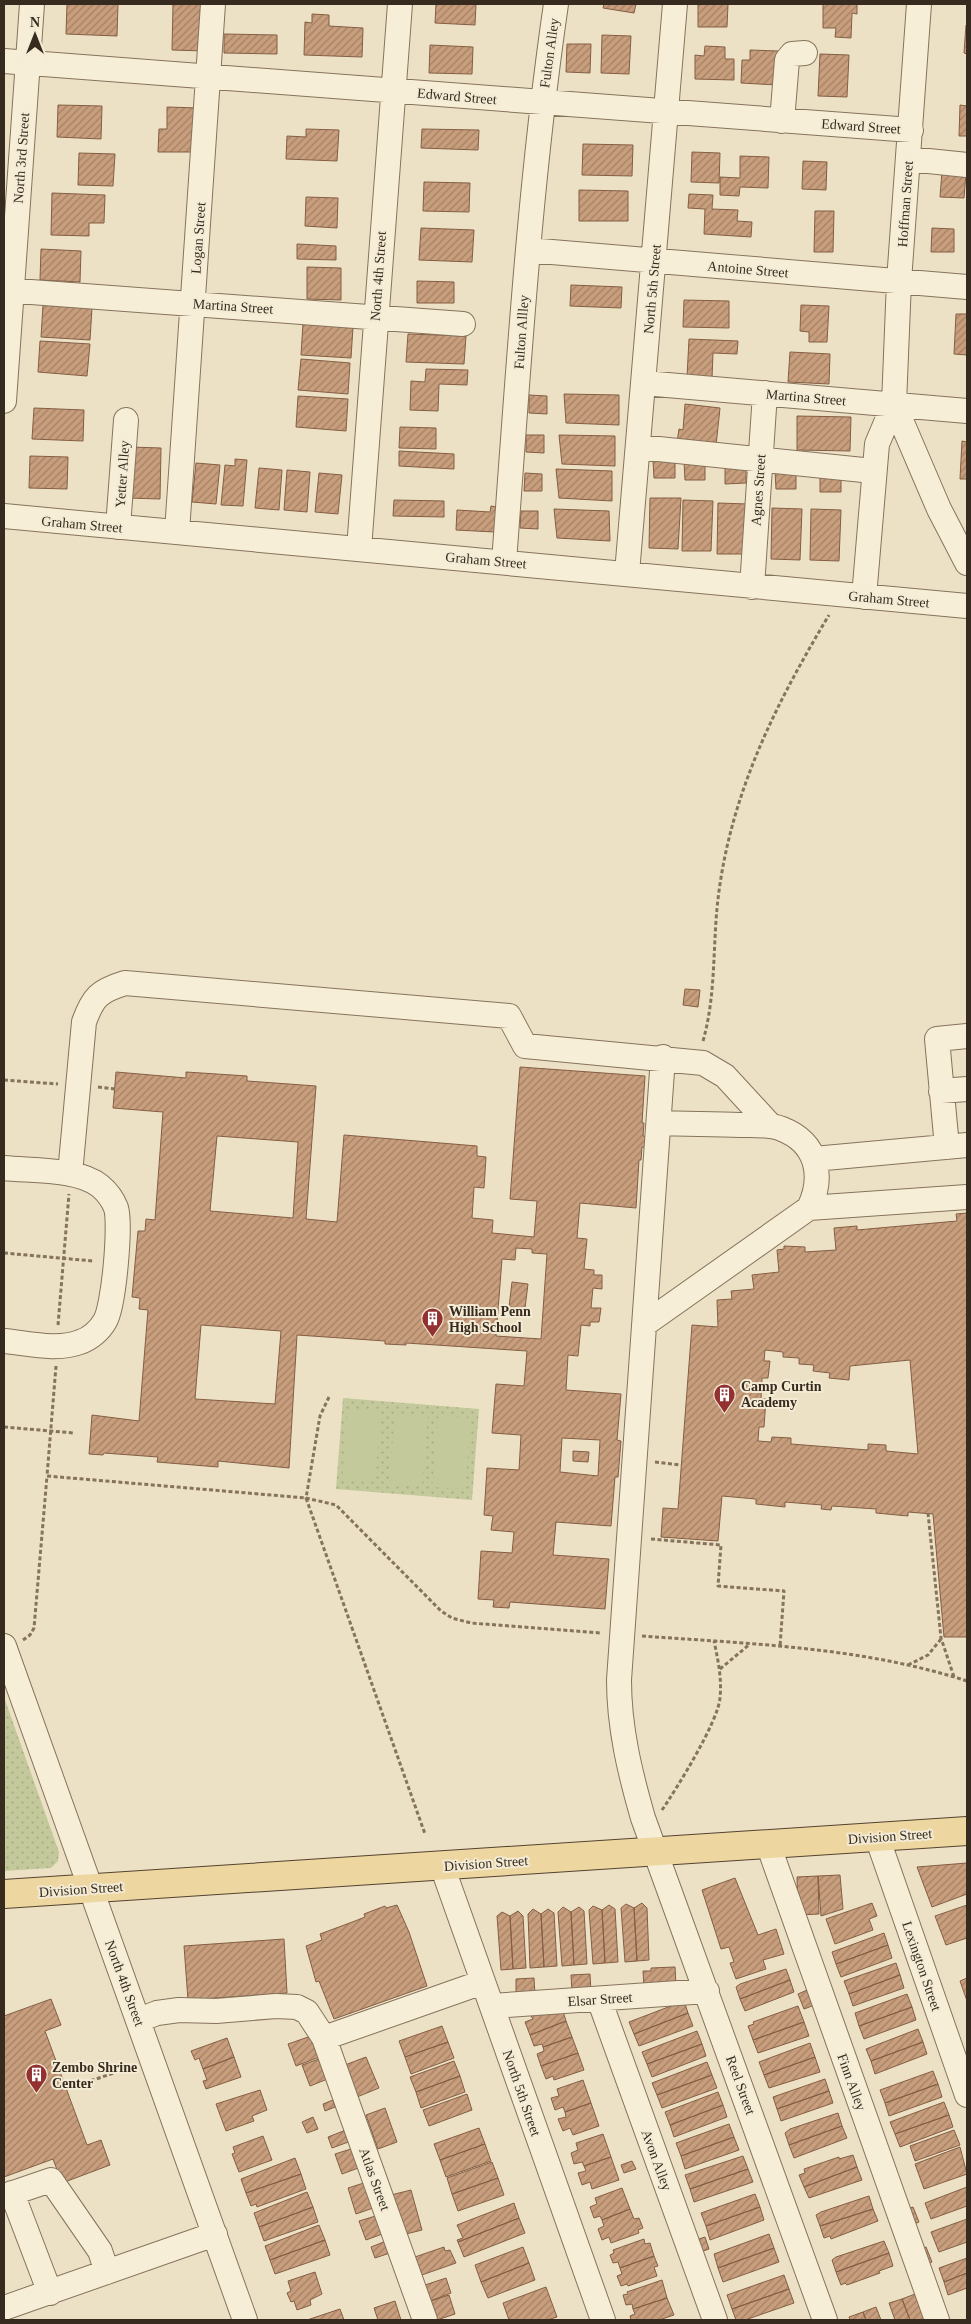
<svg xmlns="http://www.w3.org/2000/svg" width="971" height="2324" viewBox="0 0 971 2324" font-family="'Times New Roman',serif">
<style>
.grass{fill:url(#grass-dots)}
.pitch{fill:#c3c99a}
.building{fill:url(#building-hatch);stroke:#845e43;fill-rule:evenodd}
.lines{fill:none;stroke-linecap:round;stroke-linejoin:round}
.minor-casing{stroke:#86735c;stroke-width:26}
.major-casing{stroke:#544230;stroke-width:30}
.path{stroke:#86735c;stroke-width:3;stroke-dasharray:4 2.5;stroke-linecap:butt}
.minor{stroke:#f7eed8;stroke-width:24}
.major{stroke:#edd6a0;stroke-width:28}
.labels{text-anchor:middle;stroke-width:4;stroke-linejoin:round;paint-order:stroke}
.street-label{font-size:14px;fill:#372b1f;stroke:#f4ebd5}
.poi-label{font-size:14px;font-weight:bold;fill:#372b1f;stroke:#f4ebd5;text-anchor:start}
</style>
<defs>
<pattern id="grass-dots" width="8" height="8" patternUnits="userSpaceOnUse" patternTransform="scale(1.25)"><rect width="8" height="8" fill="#c3c99a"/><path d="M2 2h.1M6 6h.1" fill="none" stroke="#a8ad84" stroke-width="1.8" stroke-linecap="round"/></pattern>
<pattern id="building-hatch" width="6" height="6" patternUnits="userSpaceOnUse" patternTransform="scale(1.25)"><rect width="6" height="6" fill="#c89e7d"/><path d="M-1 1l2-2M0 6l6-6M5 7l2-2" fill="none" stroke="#a38166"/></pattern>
</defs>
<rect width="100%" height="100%" fill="#ece1c5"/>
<path class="grass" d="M343,1398L479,1409L472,1500L336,1489Z
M4,1697L59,1852L58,1861L51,1868L4,1871Z"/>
<path class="pitch" d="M348,1409L381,1411L375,1482L342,1480Z
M395,1413L428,1415L422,1486L389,1484Z
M438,1416L471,1418L465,1489L432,1487Z"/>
<path class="building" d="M67,4H118L117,36L66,34Z
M173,4H206L205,51L172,50Z
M436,4H476L475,25L435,23Z
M604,4H636L634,13L603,8Z
M698,4H728L727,27H698Z
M823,4H857V14L852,13L851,38L835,37L836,28H823Z
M312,14L329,15V26L363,28L362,57L304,55L305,22L312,23Z
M966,25H967V54L964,53Z
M224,34L277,35V54L224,53Z
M602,35L631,36L629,74L601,73Z
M567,44H591L590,73L566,72Z
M430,45L473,47L472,74L429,73Z
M705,46L725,47V59H734V80L695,79V55L704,56Z
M750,50L778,51L777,85L741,83L742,60H750Z
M820,54L849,55L847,97L818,96Z
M58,105L102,106L101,139L57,137Z
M960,105L967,106V136H959Z
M167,107L198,108L197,152H158L159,129H167Z
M306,129L339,130L337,161L286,159L287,136L306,137Z
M422,129L479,130L478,150L421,148Z
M583,144L633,145L632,176L582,175Z
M692,152L720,153L719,183L691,182Z
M79,153L115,154L113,186L78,185Z
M740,156L769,157L768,188L740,187L739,196L720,195V177L740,178Z
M803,161L827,162L826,190L802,189Z
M942,171L966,173L964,198L940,197Z
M424,182L470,183L469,212L423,211Z
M579,190L628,191V221H579Z
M52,193L105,195L104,223H89V236L51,235Z
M689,194L713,195L712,209L738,210L737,221L752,222L751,237L704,234L705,209L688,208Z
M306,197L338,198L337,228L305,226Z
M815,211H834L833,252H814Z
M421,228L474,230L472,262L419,260Z
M932,228L954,229V252H931Z
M297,244L336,246V260L297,259Z
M41,249L81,251L80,282L40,280Z
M307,267L341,268V300L307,299Z
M417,281L454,282V303H417Z
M571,285L622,287L621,308L570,306Z
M684,300L729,301V328L683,327Z
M43,305L92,308L90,340L41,337Z
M801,305L829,306L827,342H809V332L800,331Z
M956,314H967V355L954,354Z
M303,323L353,327L351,358L301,355Z
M408,334L466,336L464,364L406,362Z
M689,339L738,341L737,354L713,353L712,378L687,377Z
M40,341L90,344L87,376L38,372Z
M790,352L830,354L829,384L788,382Z
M301,359L350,363L348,394L298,390Z
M426,369L468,370L467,385L439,384L438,411L410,410L411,381L425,382Z
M564,394L619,395V425L566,423Z
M529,395L547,396V414L529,413Z
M298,396L348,399L346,431L296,427Z
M685,404L720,408L716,446L677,442L679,429L683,430Z
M34,408L84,410L83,441L32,439Z
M797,416L851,417L850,451L797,450Z
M400,427L436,428V449L399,448Z
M526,435H544V453L526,452Z
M559,435L615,436V466L562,464Z
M962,441L967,442V479H960Z
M130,447L161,448L160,499L128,498Z
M399,451L454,454V469L399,466Z
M30,456L68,457L67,489L29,488Z
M235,459L247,460L243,506L221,505L225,465L235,466Z
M653,461H675V478H654Z
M684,462L705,463V480H685Z
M196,463L220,465L216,504L192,502Z
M725,466H746V483L725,484Z
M259,468L282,470L279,510L255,508Z
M556,469L612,471V501L559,498Z
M287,470L310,472L307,512L284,510Z
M775,471L796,472V489H776Z
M319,473L342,475L338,514L315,512Z
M525,473L542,474V491H524Z
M820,475H841V492H820Z
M650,498H681L678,549L649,548Z
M394,500L444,501V517L393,516Z
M683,500L713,501L711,551H682Z
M718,503L748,504L746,554H717Z
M491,506L496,507L495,532L456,530L457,510L490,512Z
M772,508L802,509L800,560L771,559Z
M554,509L609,511L610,541L557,538Z
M811,509L841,510L839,561L810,560Z
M521,511H538V529L520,528Z
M685,989L700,990L698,1007L683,1005Z
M520,1067L645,1076L642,1123H644L643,1136L651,1137L650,1148L642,1147L641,1160H639L636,1208L580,1203L577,1238L587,1239L584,1269L594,1270V1275H602V1289L593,1288L591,1308H601L599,1322H590V1326L581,1325L578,1356L568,1355L566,1390L621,1394L617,1440L621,1441L618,1477H615L611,1526L556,1522L553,1555L609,1559L605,1609L510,1602L509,1608L493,1607L494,1600L478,1599L481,1551L512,1553L514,1532L491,1530L493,1516L484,1515L487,1468L519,1470L521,1435L492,1433L496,1384L524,1386L527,1351L406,1343V1345L385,1344V1341L297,1335L289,1468L218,1461V1467L157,1462L158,1457L104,1453L103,1455L89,1454L92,1415L139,1421L148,1310L139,1309L140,1298L132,1297L138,1231H145L146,1219L155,1220L163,1112L113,1108L116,1072L186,1078V1072L247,1076V1081L316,1086L306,1219L337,1222L344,1135L477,1146V1156L486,1157L484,1188L474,1187L472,1218L493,1220L492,1233L534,1237L537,1201L510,1199ZM217,1136L298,1142L293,1218L210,1211ZM516,1248L532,1249V1253L547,1254L541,1339L496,1336L502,1259L515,1260ZM201,1325L281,1331L275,1404L195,1399ZM562,1438L600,1440L598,1476L560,1472Z
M967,1213V1637H944L933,1514L908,1512V1516L876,1513V1509L832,1506L831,1510L821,1509L822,1505L785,1502V1507L756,1504V1499L722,1496L718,1541L661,1537L663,1508L678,1509L692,1325L718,1327L717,1300L732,1299L731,1291L754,1289L752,1275L779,1272L777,1250L784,1249V1246L805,1247V1252L836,1250L834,1228L857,1226V1230L957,1221L956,1214ZM765,1350L783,1352V1357L799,1358V1364L814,1365L813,1371L830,1373L829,1378L849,1380L850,1366L910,1360L918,1454L886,1451V1445L868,1444V1450L791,1444V1438L772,1437L771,1442L758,1441L759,1427H764L766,1399H761L762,1378H768L770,1361H764Z
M512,1282L528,1284L525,1308L509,1307Z
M573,1451L589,1452L588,1462L573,1461Z
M967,1863V1894L932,1907L917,1867Z
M840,1875L843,1909L821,1916L818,1876Z
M818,1876L819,1914L798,1915L797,1877Z
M735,1878L758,1935L776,1929L784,1954L763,1960L766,1969L736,1979L730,1963L734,1962L729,1947L721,1949L702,1890Z
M642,1903L647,1908L649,1960L637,1961L634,1908Z
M872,1903L877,1916L869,1919L873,1930L835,1944L826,1919Z
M626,1904L634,1908L637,1961L625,1962L621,1908Z
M397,1905L409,1932L427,1986L334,2019L319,1981L316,1982L306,1946L322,1940L320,1934L355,1921L365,1917L364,1914L385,1906L386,1908Z
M609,1905L615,1909L618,1962L605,1963L602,1910Z
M967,1905V1938L946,1945L935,1916Z
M593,1906L602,1910L605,1963L593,1964L589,1910Z
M563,1907L571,1912L574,1965L562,1966L558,1912Z
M579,1907L584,1911L587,1964L574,1965L571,1912Z
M533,1909L541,1914L544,1967L530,1968L528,1914Z
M548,1909L554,1913L557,1966L544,1967L541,1914Z
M518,1911L523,1916L526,1968L513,1969L510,1916Z
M502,1912L510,1916L513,1969L501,1970L497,1916Z
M884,1933L888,1945L836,1964L832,1952Z
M284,1939L287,1993L188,2000L184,1946Z
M888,1945L892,1958L841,1977L836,1964Z
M896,1963L900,1975L849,1994L844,1981Z
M675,1967L676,1986L644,1987L643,1971H651V1968Z
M786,1969L790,1980L740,1999L736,1987L740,1984Z
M590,1974L591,1992H572L571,1975Z
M900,1975L904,1988L853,2006L849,1994Z
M534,1978L535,1995L516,1996V1979Z
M967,1978V2001L960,1981Z
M790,1980L794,1992L745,2011L740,1999Z
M814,1987L820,2003L804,2009L798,1994Z
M907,1994L912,2007L859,2026L855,2013Z
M51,1999L61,2025L45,2031L87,2145L101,2140L110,2165L62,2183L53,2159L4,2177V2016Z
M684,2001L688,2013L634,2034L629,2022Z
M561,2005L566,2021L530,2035L525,2022L533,2019L531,2016Z
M798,2006L804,2022L753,2040L748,2026L754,2024L753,2022Z
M912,2007L916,2020L864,2039L859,2026Z
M688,2013L693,2026L639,2046L634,2034Z
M566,2021L572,2037L543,2047L542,2044L534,2046L530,2035Z
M804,2022L809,2036L758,2053L753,2040Z
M442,2026L448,2042L405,2057L399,2041Z
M918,2029L923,2042L871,2061L866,2049Z
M697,2031L702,2044L647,2064L642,2052Z
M314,2035L322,2056L296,2066L288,2044Z
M572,2037L578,2053L541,2066L537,2054L544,2051L543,2047Z
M227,2038L234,2057L203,2069L199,2058L195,2060L191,2051Z
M448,2042L454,2058L411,2074L405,2057Z
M923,2042L927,2054L875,2074L871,2061Z
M810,2043L815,2057L764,2075L759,2062Z
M702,2044L706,2056L652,2077L647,2064Z
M578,2053L584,2070L554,2080L553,2076L546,2079L541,2066Z
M234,2057L241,2077L206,2089L203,2081L207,2080L203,2069Z
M366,2057L379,2088L357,2097L345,2065Z
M815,2057L820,2072L769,2088L764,2075Z
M322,2058L330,2078L310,2086L302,2065Z
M454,2061L460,2076L416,2092L410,2077Z
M707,2062L712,2075L657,2095L652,2083Z
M933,2071L938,2084L885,2103L880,2090Z
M712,2075L717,2088L662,2108L657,2095Z
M460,2076L465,2092L421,2108L416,2092Z
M825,2079L829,2091L777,2109L773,2097Z
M583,2080L591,2103L565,2112L563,2107L555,2110L551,2098L559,2096L557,2089Z
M938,2084L942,2097L889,2116L885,2103Z
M260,2090L267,2110L252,2116L254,2121L226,2131L216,2104Z
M829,2091L833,2103L781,2121L777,2109Z
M718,2092L723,2105L670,2125L665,2112Z
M467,2094L472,2110L429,2126L423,2110Z
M333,2100L335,2107L325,2111L323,2104Z
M944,2102L949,2115L895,2134L890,2122Z
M591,2103L599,2126L573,2135L570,2128L563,2131L558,2119L566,2117L565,2112Z
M723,2105L727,2117L674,2137L670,2125Z
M385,2108L397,2142L378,2149L366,2115Z
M838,2113L842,2126L789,2145L785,2133L790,2129Z
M949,2115L953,2127L900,2147L895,2134Z
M313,2117L318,2129L307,2133L302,2122Z
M729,2124L734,2137L681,2156L676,2143Z
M842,2126L847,2138L794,2158L789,2145Z
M479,2128L485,2144L440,2160L434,2144Z
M346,2130L351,2141L332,2148L328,2137Z
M954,2130L960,2145L915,2161L910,2146Z
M603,2134L611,2157L584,2166L582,2162L574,2164L571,2153L578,2150L576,2143Z
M263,2136L272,2160L239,2172L232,2154L235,2153L233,2147Z
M734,2137L739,2150L685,2169L681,2156Z
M485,2144L491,2161L446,2177L440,2160Z
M960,2147L967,2174L924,2189L915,2164Z
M354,2148L361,2167L342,2174L335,2154Z
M853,2155L857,2167L804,2187L799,2175L805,2173L804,2169L839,2157V2159Z
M743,2156L748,2169L690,2189L685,2175Z
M611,2157L619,2180L592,2189L590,2182L582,2185L578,2173L586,2171L584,2166Z
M295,2158L301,2174L246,2193L241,2179Z
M632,2161L636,2169L624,2173L621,2165Z
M492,2162L498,2178L452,2194L447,2178Z
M857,2167L862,2180L809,2198L804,2187Z
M748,2169L753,2182L694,2202L690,2189Z
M301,2174L306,2189L257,2207L256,2204L251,2206L246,2193Z
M498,2178L504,2195L458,2211L452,2194Z
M367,2182L376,2207L356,2214L348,2188Z
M967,2187V2206L931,2219L925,2203Z
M622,2188L630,2209L602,2220L600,2216L594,2218L590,2207L597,2204L595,2198Z
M411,2190L422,2230L402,2235L391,2195Z
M307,2192L313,2207L259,2227L254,2213Z
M755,2194L760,2207L706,2226L701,2213Z
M869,2196L873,2209L820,2226L816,2215L821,2212Z
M514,2203L519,2218L458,2242L457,2240L463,2238L457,2225Z
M313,2207L318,2222L264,2241L259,2227Z
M760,2207L764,2220L710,2240L706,2226Z
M913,2207L919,2222L909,2226L904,2210Z
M630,2209L634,2219L639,2218L643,2228L638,2230L639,2233L611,2243L609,2237L602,2240L598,2229L604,2226L602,2220Z
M873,2209L878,2221L831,2239L830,2236L824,2238L820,2226Z
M379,2215L385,2233L366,2240L359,2221Z
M519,2218L525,2233L464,2257L458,2242Z
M967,2219V2242L939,2252L931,2232Z
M319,2225L325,2240L270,2260L265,2246Z
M769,2234L774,2248L718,2268L714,2254Z
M705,2237L709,2249L698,2253L693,2241Z
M644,2239L645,2244L650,2243L654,2256L620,2268L618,2262L613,2263L610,2255L614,2253L613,2250Z
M325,2240L330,2255L275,2274L270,2260Z
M386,2241L390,2253L375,2258L371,2247Z
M884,2241L889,2253L836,2272L832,2260L836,2257Z
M444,2247L445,2251L450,2250L456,2263L419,2276L412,2258Z
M523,2247L529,2263L481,2282L475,2265Z
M926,2247L932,2262L923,2265L917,2250Z
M774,2248L779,2262L723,2282L718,2268Z
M889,2253L893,2266L879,2271L880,2273L847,2285L845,2283L841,2285L836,2272Z
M654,2256L658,2266L654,2267L657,2276L628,2286L627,2284L621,2286L617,2276L622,2274L620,2268Z
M967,2258V2273L944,2282L939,2268Z
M529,2263L535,2280L488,2298L481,2282Z
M315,2272L322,2294L310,2300L311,2305L297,2310L294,2301L291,2302L287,2293L291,2291L288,2281Z
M967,2273V2288L948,2295L944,2282Z
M784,2275L789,2289L732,2309L727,2295Z
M446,2278L451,2293L430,2301L425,2285Z
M662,2280L667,2298L633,2309L632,2304L626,2305L623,2295L628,2294L627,2292Z
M546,2287L557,2317L547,2320H509L503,2303Z
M789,2289L794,2303L745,2320H736L732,2309Z
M915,2294L925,2320H910L902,2299Z
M449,2295L455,2314L437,2320L431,2301Z
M667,2298L674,2315L659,2320H631L630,2316L635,2314L633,2309Z
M902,2299L910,2320H895L889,2303Z
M395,2301L401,2320H378L374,2308Z
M876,2307L881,2320H866L863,2312Z
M340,2309L344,2320H307Z
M863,2312L866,2320H850L849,2317Z"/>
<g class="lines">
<defs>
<path id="minor" d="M919,4L899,281L894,404L939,509L967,563
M4,61L911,130
M782,121L787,60L792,54L805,53
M909,159L967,165
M528,250L967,287
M4,290L463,324
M644,383L967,411
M4,401L32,4
M639,447L873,471
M4,516L967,606
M118,527L126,420
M177,532L213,4
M359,549L400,4
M504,562C518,376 529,189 556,4
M627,573L675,4
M752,587L765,393
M864,597L877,444L894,404
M663,1057L619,1680C619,1728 630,1773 643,1818L825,2320
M941,1091L967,1089
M659,1123C686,1124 713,1124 740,1125C754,1125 769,1124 782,1129C818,1143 824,1177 809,1208
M947,1147L937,1039L967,1036
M814,1159L967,1145
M4,1168C31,1171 78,1168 100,1186C106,1191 113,1200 116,1208C121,1224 114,1306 105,1321C100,1330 90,1339 80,1342C57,1351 27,1343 4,1341
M70,1174L84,1022C93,997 99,991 125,983L509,1016L525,1046L703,1063L725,1076L771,1126
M645,1324L809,1208L967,1197
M4,1646L245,2320
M877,1837L967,2095
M768,1844L937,2320
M442,1866L603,2320
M599,1999L715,2320
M492,2006L707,1991
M139,2020L157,2013L179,2010L216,2011L276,2006L297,2007L307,2012L324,2038L425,2320
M324,2038L483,1982
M12,2193L50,2293
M4,2196L51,2180L100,2251L107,2272
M4,2308L215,2234"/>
<path id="major" d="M4,1894L967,1831"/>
</defs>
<use href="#minor" class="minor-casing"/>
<use href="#major" class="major-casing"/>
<path class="path" d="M703,1041C717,992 712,941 719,891C733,788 777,702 829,615
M4,1080L58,1084
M98,1087L115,1089
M4,1253L93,1261
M58,1325L69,1194
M56,1366L47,1476L306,1498L425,1834
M329,1397L320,1416L306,1498L336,1505L441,1611L452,1618L471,1623L601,1633
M4,1427L74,1433
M655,1462L681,1465
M928,1513L941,1638L954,1677
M651,1539L721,1545L718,1586L784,1591L780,1646
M642,1636C752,1644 862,1647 967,1681
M23,1640L30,1635L34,1628L47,1476
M908,1665L928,1655L941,1639
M720,1669L750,1644
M662,1810C677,1788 718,1722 720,1698C722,1678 718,1660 714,1641
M66,2089L126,2069"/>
<use href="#minor" class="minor"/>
<use href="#major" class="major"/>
</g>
<defs>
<symbol id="building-pin" viewBox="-11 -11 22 30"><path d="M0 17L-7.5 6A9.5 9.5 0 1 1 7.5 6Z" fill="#923130" stroke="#f4ebd5"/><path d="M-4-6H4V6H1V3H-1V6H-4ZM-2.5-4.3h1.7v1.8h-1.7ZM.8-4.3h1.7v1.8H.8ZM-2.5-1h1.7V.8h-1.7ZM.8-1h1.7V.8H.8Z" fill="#fff"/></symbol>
</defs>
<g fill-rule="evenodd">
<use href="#building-pin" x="420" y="1306" width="25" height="34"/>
<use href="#building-pin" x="712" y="1382" width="25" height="34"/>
<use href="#building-pin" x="24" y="2062" width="25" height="34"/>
</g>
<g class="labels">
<g class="street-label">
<text transform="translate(549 53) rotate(-82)" y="5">Fulton Alley</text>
<text transform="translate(457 96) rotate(5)" y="5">Edward Street</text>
<text transform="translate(861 126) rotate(4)" y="5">Edward Street</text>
<text transform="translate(21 158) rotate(-86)" y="5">North 3rd Street</text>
<text transform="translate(905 204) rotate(-86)" y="5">Hoffman Street</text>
<text transform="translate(198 238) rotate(-86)" y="5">Logan Street</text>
<text transform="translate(748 269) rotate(5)" y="5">Antoine Street</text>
<text transform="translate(378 276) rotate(-86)" y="5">North 4th Street</text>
<text transform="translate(652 289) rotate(-85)" y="5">North 5th Street</text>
<text transform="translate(233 306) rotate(4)" y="5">Martina Street</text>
<text transform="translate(521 332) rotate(-86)" y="5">Fulton Allley</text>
<text transform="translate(806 397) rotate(5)" y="5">Martina Street</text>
<text transform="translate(122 474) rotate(-86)" y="5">Yetter Alley</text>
<text transform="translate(758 490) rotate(-86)" y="5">Agnes Street</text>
<text transform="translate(82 524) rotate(5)" y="5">Graham Street</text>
<text transform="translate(486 560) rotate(5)" y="5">Graham Street</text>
<text transform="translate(889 599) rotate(5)" y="5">Graham Street</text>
<text transform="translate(890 1836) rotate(-4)" y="5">Division Street</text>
<text transform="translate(486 1863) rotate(-4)" y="5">Division Street</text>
<text transform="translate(81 1889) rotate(-4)" y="5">Division Street</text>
<text transform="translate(922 1966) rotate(71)" y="5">Lexington Street</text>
<text transform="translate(125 1983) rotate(70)" y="5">North 4th Street</text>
<text transform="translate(600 1999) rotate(-4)" y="5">Elsar Street</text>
<text transform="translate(852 2082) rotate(70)" y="5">Finn Alley</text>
<text transform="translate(741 2085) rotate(70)" y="5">Reel Street</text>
<text transform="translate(522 2093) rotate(71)" y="5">North 5th Street</text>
<text transform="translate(657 2160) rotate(70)" y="5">Avon Alley</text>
<text transform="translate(375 2179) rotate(70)" y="5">Atlas Street</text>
</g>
<g class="poi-label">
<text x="449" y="1316">William Penn<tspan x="449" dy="16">High School</tspan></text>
<text x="741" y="1391">Camp Curtin<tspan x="741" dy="16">Academy</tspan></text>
<text x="52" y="2072">Zembo Shrine<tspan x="52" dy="16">Center</tspan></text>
</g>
</g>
<rect width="971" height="2324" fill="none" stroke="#372b1f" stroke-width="10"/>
<g transform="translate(35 35)" stroke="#f4ebd5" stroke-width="4" paint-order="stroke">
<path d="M0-4L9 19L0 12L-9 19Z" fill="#372b1f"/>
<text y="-8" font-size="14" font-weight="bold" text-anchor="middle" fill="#372b1f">N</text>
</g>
</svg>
